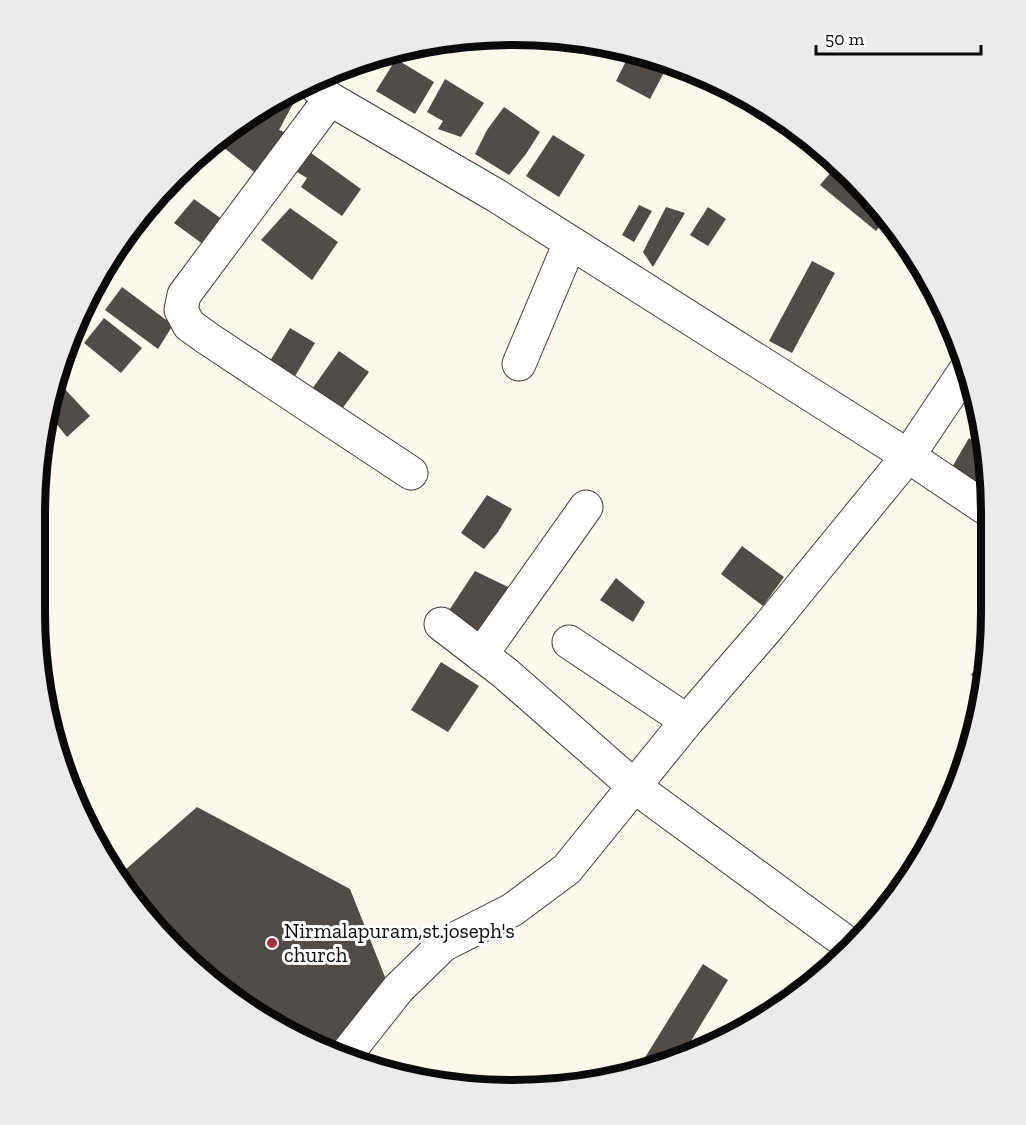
<svg xmlns="http://www.w3.org/2000/svg" width="1026" height="1125" viewBox="0 0 1026 1125" font-family="'Zilla Slab',serif">
<style>
.building{fill:#514c48}
.lines{fill:none;stroke-linecap:round;stroke-linejoin:round}
.minor-casing{stroke:#3d3d3d;stroke-width:35}
.minor{stroke:#fff;stroke-width:33}
.poi-dot{fill:#a8343a;stroke:#fff;stroke-width:2}
.labels{text-anchor:middle;stroke-width:6;stroke-linejoin:round;paint-order:stroke}
.poi-label{font-size:21px;fill:#0a0a0a;stroke:#fff;text-anchor:start}
.rim{fill:none;stroke:#0a0a0a;stroke-width:8}
</style>
<rect width="100%" height="100%" fill="#fcf9ea"/>
<path class="building" d="M631,51L669,63L650,99L616,81Z
M396,59L434,82L415,114L376,91Z
M445,79L484,103L461,137L438,129L443,121L427,112Z
M285,95L294,102L279,130L292,135L263,179L223,147L238,123L247,115L258,110L264,114L269,103Z
M504,107L540,132L526,154L509,175L475,154L487,130Z
M553,135L585,155L559,197L526,176Z
M311,153L361,189L342,216L301,187L307,178L297,172Z
M838,164L851,174L887,218L876,231L820,185Z
M194,199L230,225L211,250L174,223Z
M639,205L652,211L634,242L622,235Z
M666,207L685,213L653,267L643,252Z
M708,207L726,219L708,246L690,235Z
M290,208L338,242L312,280L261,240Z
M812,261L835,273L792,353L769,341Z
M122,287L173,325L158,349L105,310Z
M104,318L142,348L121,373L84,343Z
M290,328L315,343L295,376L270,361Z
M339,351L369,372L339,413L310,392Z
M63,387L90,416L67,437L46,411L51,396Z
M969,438L983,447L984,491L951,469Z
M487,495L512,509L498,532L484,549L461,533Z
M742,546L784,577L763,606L721,574Z
M475,571L512,589L483,640L446,615Z
M616,578L645,602L633,622L600,600Z
M987,651V674L985,684L971,675Z
M441,662L479,686L448,732L411,710Z
M197,807L350,889L387,982L329,1051L302,1041L221,991L134,904L117,877Z
M703,964L728,980L680,1059L636,1072Z
M765,1006L772,1010L758,1018Z"/>
<g class="lines">
<defs>
<path id="minor" d="M310,81L330,99L497,196L908,456L984,507
M330,99L184,295L181,310L189,325L207,338L411,473
M519,364L570,243
M441,624L505,673L635,787L843,940
M569,642L687,721
M481,655L586,507
M345,1056L398,989L443,945L512,910L567,869L687,721L769,626L908,456L967,368"/>
</defs>
<use href="#minor" class="minor-casing"/>
<use href="#minor" class="minor"/>
</g>
<circle class="poi-dot" cx="272" cy="943" r="6"/>
<g class="labels">
<g class="poi-label">
<text x="284" y="938">Nirmalapuram,st.joseph's<tspan x="284" dy="24">church</tspan></text>
</g>
</g>
<path d="M0 0H1026V1125H0ZM513 45H513A468 468 0 0 1 981 513V612A468 468 0 0 1 513 1080H513A468 468 0 0 1 45 612V513A468 468 0 0 1 513 45Z" fill="#ebebeb" fill-rule="evenodd"/>
<path class="rim" d="M513 45H513A468 468 0 0 1 981 513V612A468 468 0 0 1 513 1080H513A468 468 0 0 1 45 612V513A468 468 0 0 1 513 45Z"/>
<path d="M816 45v9h165v-9" fill="none" stroke="#0a0a0a" stroke-width="3"/>
<text x="825" y="45" font-size="18" fill="#0a0a0a" stroke="#ffffff" stroke-width="4.5" paint-order="stroke">50 m</text>
</svg>
